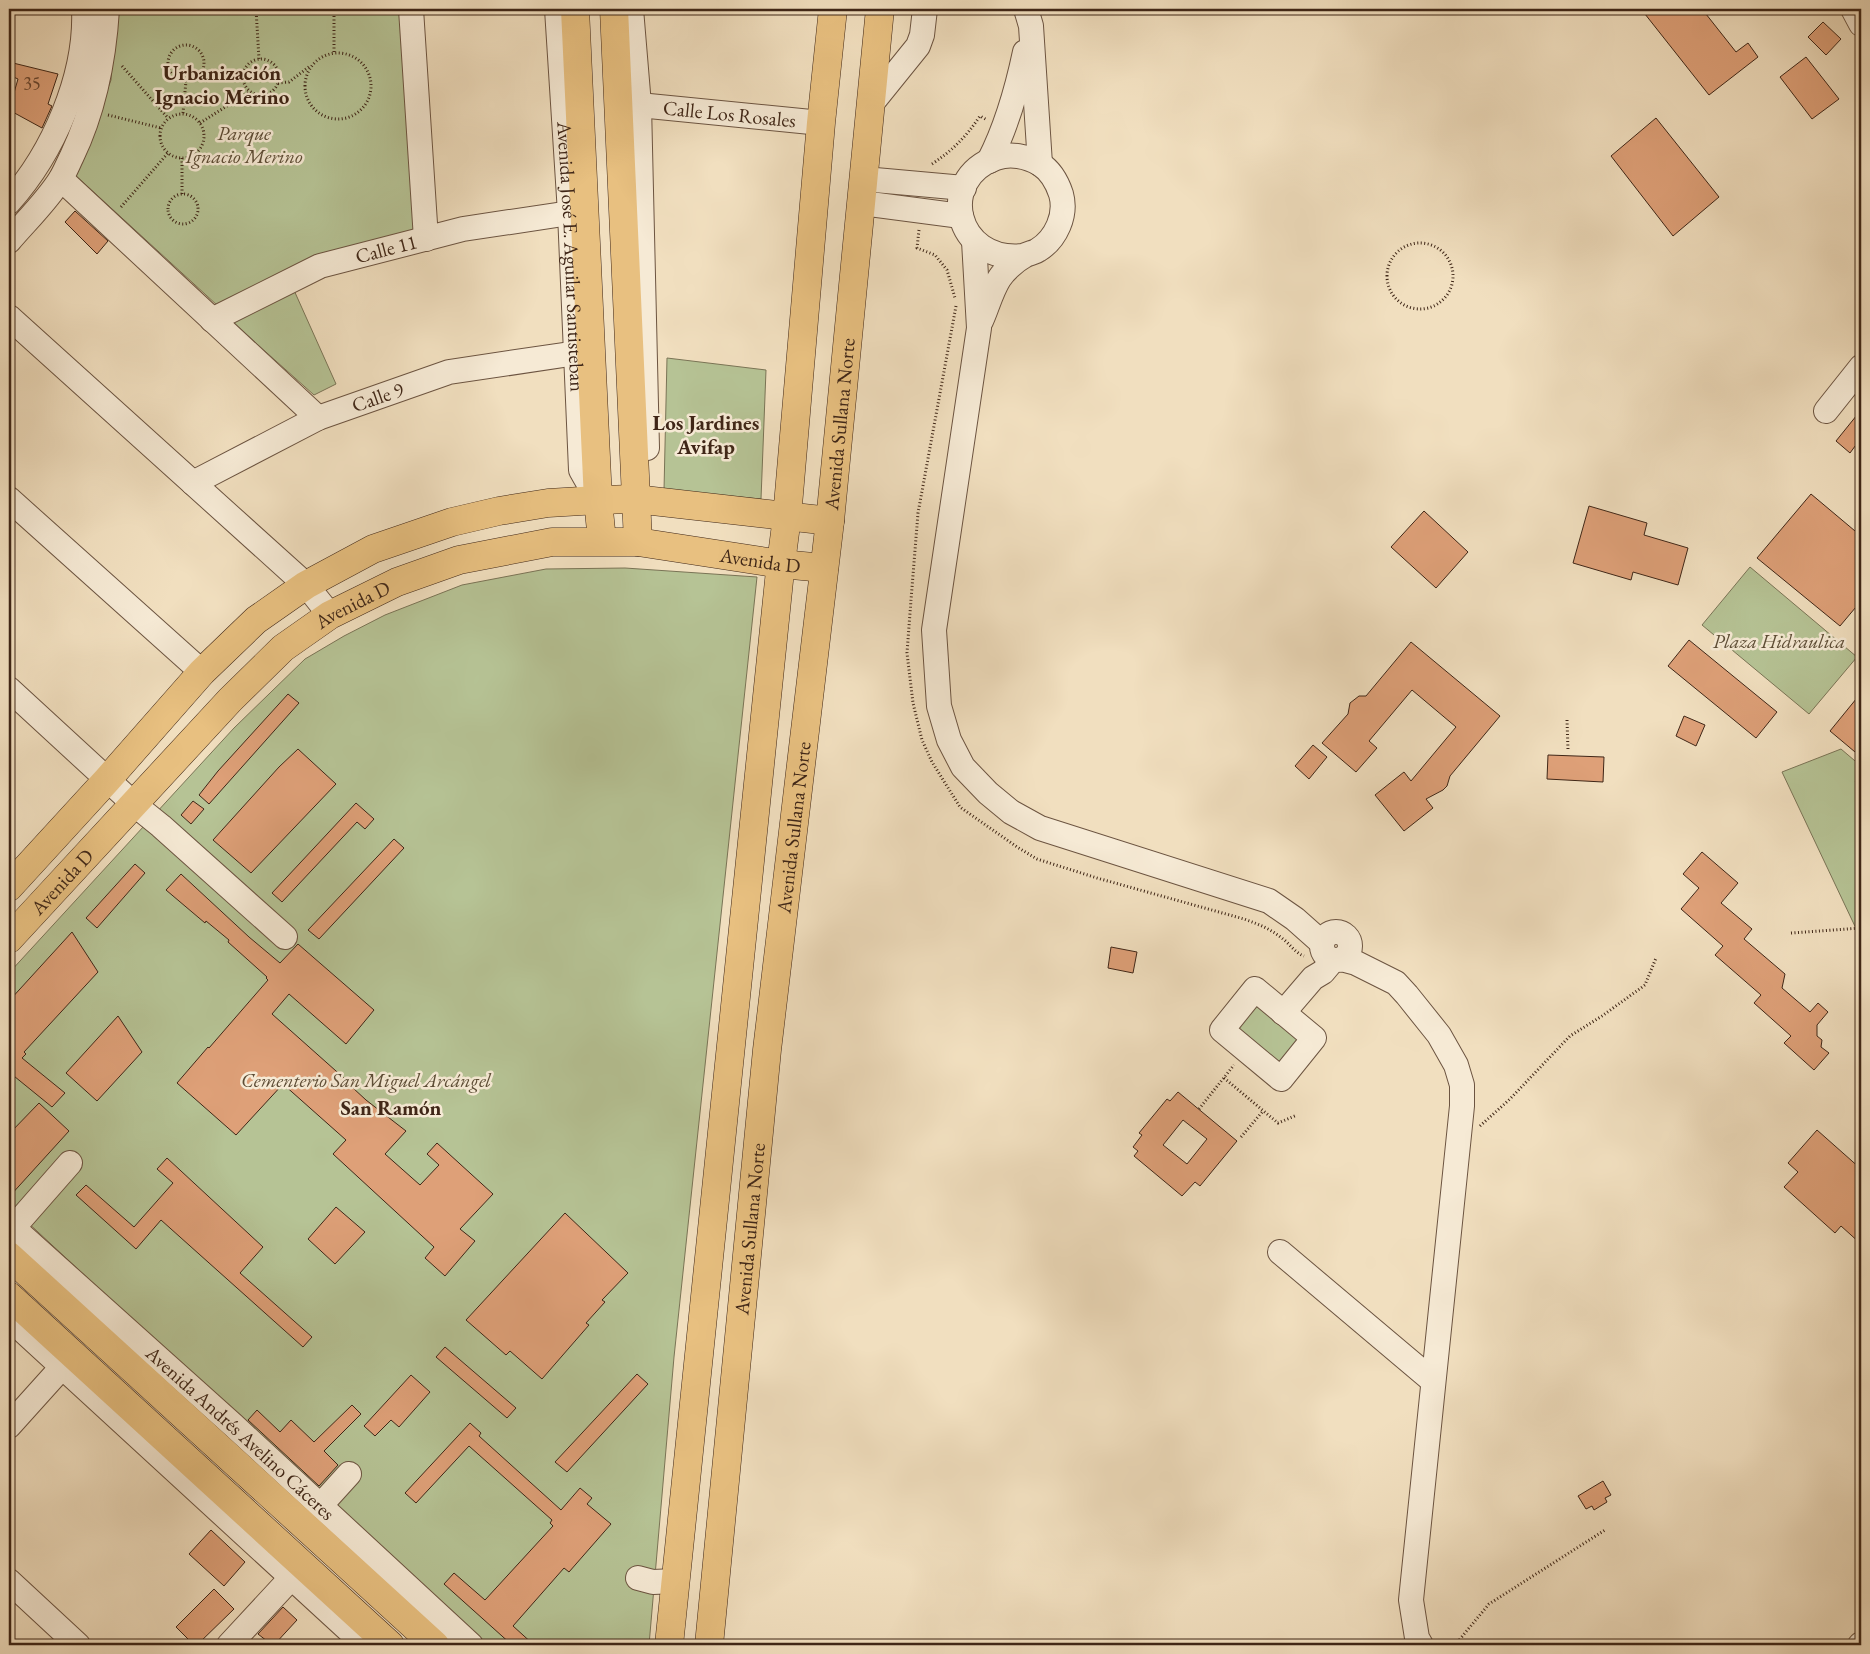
<svg xmlns="http://www.w3.org/2000/svg" width="1870" height="1654" viewBox="0 0 1870 1654" font-family="'EB Garamond',serif">
<style>
.green{fill:#b6c395;stroke:#7a7456}
.building{fill:#dea078;stroke:#3f2617;fill-rule:evenodd}
.lines{fill:none;stroke-linecap:round;stroke-linejoin:round}
.minor-casing{stroke:#6c5441;stroke-width:26}
.major-casing{stroke:#3f2617;stroke-width:29}
.highway-casing{stroke:#3f2617;stroke-width:29}
.path{stroke:#3f2617;stroke-width:3;stroke-dasharray:1 2.5;stroke-linecap:butt}
.minor{stroke:#f6ead5;stroke-width:24}
.major{stroke:#e8c080;stroke-width:28}
.highway{stroke:#e8c080;stroke-width:28}
.labels{text-anchor:middle;stroke-width:5;stroke-linejoin:round;paint-order:stroke}
.number-label{font-size:18px;fill:#67442f}
.street-label{font-size:20px;fill:#3f2617;stroke:#f6ead5}
.park-label{font-size:20px;font-style:italic;fill:#5d4d36;stroke:#f6ead5}
.neighbourhood-label{font-size:21px;font-weight:bold;fill:#3f2617;stroke:#f6ead5}
</style>
<rect width="100%" height="100%" fill="#f1dfbf"/>
<filter id="stains"><feTurbulence type="fractalNoise" baseFrequency=".004" numOctaves="4"/><feColorMatrix values="0 0 0 0 .2 0 0 0 0 .09 0 0 0 0 .02 0 0 0 .5 -.17"/></filter>
<radialGradient id="worn" r=".72"><stop offset=".6" stop-color="#630" stop-opacity="0"/><stop offset="1" stop-color="#630" stop-opacity=".3"/></radialGradient>
<path class="green" d="M115,9H402L415,229L218,306L75,175L111,80Z
M293,288L336,384L314,395L229,319Z
M667,358L766,370L761,499L664,490Z
M1750,567L1857,657L1809,714L1702,625Z
M625,568L757,577L674,1357L649,1645H487L239,1419L9,1205V973L234,728L305,659L344,636L385,615L462,585L546,569Z
M1841,749L1861,766V774L1855,782L1861,787V939L1782,772Z
M1256,1003L1302,1041L1282,1063L1272,1060L1238,1032L1240,1013Z"/>
<path class="building" d="M1641,9H1702L1736,52L1748,43L1758,57L1709,95Z
M1823,22L1841,39L1826,55L1808,37Z
M1806,57L1839,99L1812,119L1780,77Z
M9,62L58,74L48,104L52,106L42,128L9,110L18,79L9,75Z
M1656,118L1719,197L1673,236L1611,156Z
M75,211L108,241L97,254L65,222Z
M1861,410V438L1850,453L1836,441Z
M1811,494L1861,536V601L1840,626L1757,558Z
M1589,506L1647,523L1644,535L1688,548L1678,585L1633,572L1631,580L1573,563Z
M1424,511L1468,552L1436,588L1391,547Z
M1689,640L1777,712L1756,738L1668,666Z
M1411,642L1500,716L1450,776L1447,786L1443,790L1426,799L1433,808L1404,831L1375,795L1404,772L1411,781L1456,727L1412,690L1369,741L1377,748L1356,772L1322,743L1348,714L1350,703L1359,696H1366Z
M1861,693V757L1830,731Z
M288,694L299,703L209,804L199,795L218,771Z
M1684,716L1705,725L1696,746L1676,736Z
M1313,745L1327,757L1309,779L1295,766Z
M298,749L336,784L251,873L213,840L279,767Z
M1548,755L1604,757L1603,782L1547,779Z
M193,801L204,809L191,824L181,815Z
M356,803L374,819L365,829L357,822L282,902L272,893Z
M394,839L404,848L319,939L308,930Z
M1702,852L1738,883L1721,903L1752,929L1744,939L1785,974L1782,988L1810,1012L1818,1003L1828,1012L1817,1025V1036L1822,1040L1821,1047L1829,1053L1814,1070L1784,1043L1791,1036L1754,1003L1761,995L1715,955L1723,946L1681,909L1699,888L1683,874Z
M135,864L145,873L97,928L86,918Z
M181,874L249,937L280,963L298,944L374,1010L346,1044L289,994L272,1014L354,1087L353,1088L366,1100L406,1131L385,1154L420,1185L439,1165L427,1154L437,1143L493,1194L460,1229L475,1241L445,1276L425,1258L434,1247L333,1154L346,1140L283,1084L236,1135L177,1083L208,1047L209,1048L268,980L266,978L267,977L228,942L229,940L206,921L205,923L166,890Z
M72,932L98,972L24,1052L26,1054L22,1058L65,1093L52,1107L9,1072V1001Z
M1111,947L1137,952L1133,973L1108,968Z
M118,1016L142,1052L97,1101L66,1073Z
M1178,1092L1237,1141L1200,1186L1195,1182L1182,1196L1134,1156L1138,1151L1133,1147L1142,1135L1139,1133L1167,1099L1170,1101ZM1183,1120L1207,1139L1187,1164L1163,1145Z
M39,1103L69,1131L9,1197V1134Z
M1817,1130L1861,1169V1244L1841,1226L1835,1233L1784,1187L1798,1172L1788,1163Z
M167,1158L263,1247L240,1273L312,1337L303,1347L161,1220L136,1249L76,1195L86,1185L134,1227L173,1183L157,1169Z
M336,1207L365,1232L335,1264L308,1239Z
M565,1213L628,1273L602,1300L605,1302L586,1323L589,1325L542,1379L510,1351L506,1355L466,1320Z
M445,1347L516,1408L507,1418L436,1357Z
M637,1374L648,1384L567,1472L555,1462Z
M411,1375L430,1392L399,1427L391,1420L375,1436L364,1426Z
M352,1405L361,1414L324,1451L338,1465L319,1486L248,1420L257,1410L280,1432L291,1420L314,1442Z
M470,1423L481,1433L479,1436L561,1510L580,1488L592,1498L587,1504L611,1524L569,1572L564,1568L513,1626L534,1645H512L444,1584L454,1573L485,1600L553,1526L550,1523L552,1520L469,1446L416,1503L405,1493Z
M1603,1481L1611,1495L1605,1498L1607,1502L1594,1510L1592,1506L1586,1509L1578,1496Z
M211,1530L245,1562L224,1586L189,1554Z
M214,1589L234,1609L197,1645H194L176,1627Z
M283,1607L297,1620L274,1645H272L258,1634Z"/>
<g class="lines">
<defs>
<g id="minor">
<path d="M411,9L426,239"/>
<path id="s1" d="M557,9L570,213L581,470L598,500"/>
<path d="M631,9L639,105L647,448"/>
<path d="M1026,9L1031,26L1040,164"/>
<path d="M1853,9L1861,24"/>
<path d="M872,103L918,46L922,35L925,9"/>
<path id="s2" d="M639,105L821,123"/>
<path d="M989,161C1007,126 1017,90 1025,52"/>
<path d="M61,179L318,418"/>
<path d="M864,179L964,188"/>
<path d="M9,202C53,153 87,76 84,9"/>
<path d="M862,203L961,216"/>
<path d="M9,241C26,221 46,202 60,180C65,172 68,164 72,156C94,110 104,60 107,9"/>
<path d="M974,241L979,328L934,630L939,706L949,740L963,767L988,793L1011,812L1040,828L1269,901L1295,919L1322,943"/>
<path d="M9,317L306,585L330,615"/>
<path id="s3" d="M212,320L320,266L463,229L570,213"/>
<path d="M981,321C987,308 991,292 999,279C1004,271 1015,261 1024,256C1028,253 1034,253 1038,250C1056,239 1067,215 1061,194C1057,182 1051,171 1040,164C1027,156 1010,153 996,158C936,179 955,263 1023,256"/>
<path d="M1826,411L1861,367"/>
<path id="s4" d="M193,483L318,418L449,372L577,353"/>
<path d="M9,499L202,672"/>
<path d="M9,689L135,805L161,826L285,937"/>
<circle cx="1336" cy="946" r="14"/>
<path d="M1341,959L1356,963L1396,983L1407,995L1439,1035L1456,1065L1462,1085V1106L1411,1600L1417,1638L1421,1645"/>
<path d="M1255,989L1314,1038L1281,1079L1222,1030Z"/>
<path d="M1283,1013L1313,978L1323,972L1333,960"/>
<path id="s5" d="M9,1224L233,1425L471,1645"/>
<path d="M13,1228L70,1163"/>
<path d="M1280,1252L1433,1381"/>
<path d="M9,1318L365,1645"/>
<path d="M9,1426L63,1366"/>
<path d="M320,1506L349,1474"/>
<path d="M638,1578L653,1582L675,1581"/>
<path d="M9,1581L78,1645"/>
<path d="M229,1645L292,1577"/>
<path d="M1860,1645L1861,1644"/>
</g>
<g id="major">
<path d="M575,9L598,500L602,541"/>
<path d="M614,9L638,542"/>
<path d="M9,887L107,780L202,672L256,620L306,585L373,549L452,522L499,511L548,503L598,500L635,499L830,521"/>
<path id="s6" d="M9,939L230,700L283,648L330,615L397,582L459,560L552,542H638L781,564L824,568"/>
<path d="M669,1645L780,571L787,517L821,123L833,9"/>
<path id="s7" d="M709,1645L767,1050L830,521L880,9"/>
</g>
<path id="highway" d="M9,1256L435,1645
M9,1296L390,1645"/>
</defs>
<use href="#minor" class="minor-casing"/>
<use href="#major" class="major-casing"/>
<use href="#highway" class="highway-casing"/>
<path class="path" d="M256,9L259,59
M334,9V53
M168 63a18 18 0 1 1 36 0a18 18 0 1 1-36 0Z
M305 86a33 33 0 1 1 66 0a33 33 0 1 1-66 0Z
M243 77a18 18 0 1 1 36 0a18 18 0 1 1-36 0Z
M122,66L168,118
M278,83L289,82L310,66
M183,113L186,81
M160 136a22 22 0 1 1 44 0a22 22 0 1 1-44 0Z
M108,115L161,128
M200,123L249,92
M182,158V194
M932,164C953,150 966,137 980,116L987,120
M168 209a15 15 0 1 1 30 0a15 15 0 1 1-30 0Z
M121,207L168,153
M919,230L917,248L935,255L947,270L955,298
M1387 276a33 33 0 1 1 66 0a33 33 0 1 1-66 0Z
M956,306L918,513L911,600L907,653L913,703L922,740L932,762L960,807L1017,847L1037,859L1097,878L1244,919C1258,924 1271,929 1283,939C1290,944 1295,953 1304,956
M1567,720L1568,750
M1791,933L1860,928
M1224,1078L1278,1123L1297,1115
M1199,1109L1234,1065
M1480,1126L1510,1099L1570,1036L1602,1016L1645,985L1656,958
M1241,1137L1263,1111
M1455,1645L1489,1604L1605,1530"/>
<use href="#minor" class="minor"/>
<use href="#major" class="major"/>
<use href="#highway" class="highway"/>
</g>
<g class="labels">
<g class="number-label">
<text x="32" y="90">35</text>
</g>
<g class="street-label">
<text dy="7" stroke="none"><textPath href="#s2" startOffset="91">Calle Los Rosales</textPath></text>
<text dy="7" stroke="none"><textPath href="#s3" startOffset="189">Calle 11</textPath></text>
<text dy="7" stroke="none"><textPath href="#s1" startOffset="248">Avenida José E. Aguilar Santisteban</textPath></text>
<text dy="7" stroke="none"><textPath href="#s4" startOffset="204">Calle 9</textPath></text>
<text dy="7" stroke="none"><textPath href="#s7" startOffset="1228">Avenida Sullana Norte</textPath></text>
<text dy="7" stroke="none"><textPath href="#s6" startOffset="902">Avenida D</textPath></text>
<text dy="7" stroke="none"><textPath href="#s6" startOffset="482">Avenida D</textPath></text>
<text dy="7" stroke="none"><textPath href="#s7" startOffset="822">Avenida Sullana Norte</textPath></text>
<text dy="7" stroke="none"><textPath href="#s6" startOffset="78">Avenida D</textPath></text>
<text dy="7" stroke="none"><textPath href="#s7" startOffset="418">Avenida Sullana Norte</textPath></text>
<text dy="7" stroke="none"><textPath href="#s5" startOffset="312">Avenida Andrés Avelino Cáceres</textPath></text>
</g>
<g class="park-label">
<text x="244" y="140">Parque<tspan x="244" dy="23">Ignacio Merino</tspan></text>
<text x="1779" y="648">Plaza Hidraulica</text>
<text x="366" y="1087">Cementerio San Miguel Arcángel</text>
</g>
<g class="neighbourhood-label">
<text x="222" y="80">Urbanización<tspan x="222" dy="24">Ignacio Merino</tspan></text>
<text x="706" y="430">Los Jardines<tspan x="706" dy="24">Avifap</tspan></text>
<text x="391" y="1115">San Ramón</text>
</g>
</g>
<rect width="1870" height="1654" fill="none" stroke="#f1dfbf" stroke-width="30"/>
<rect x="10" y="10" width="1850" height="1634" fill="none" stroke="#3f2617" stroke-width="2.5"/>
<rect x="15" y="15" width="1840" height="1624" fill="none" stroke="#3f2617"/>
<rect width="100%" height="100%" filter="url(#stains)"/>
<rect width="100%" height="100%" fill="url(#worn)"/>
</svg>
